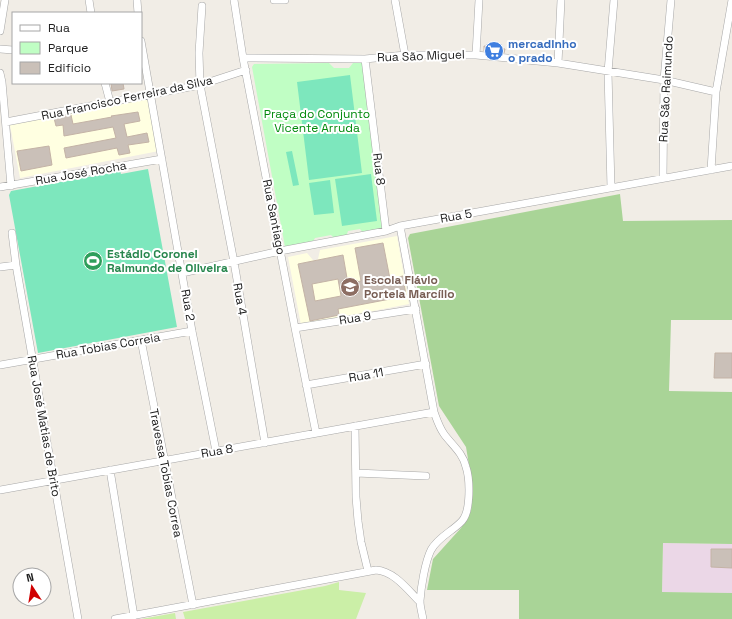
<svg xmlns="http://www.w3.org/2000/svg" width="732" height="619" viewBox="0 0 732 619" font-family="'Space Grotesk',sans-serif">
<style>
.industrial{fill:#ebd7e7}
.education{fill:#ffffe1}
.grass{fill:#cbefa7}
.forest{fill:#a9d497}
.park{fill:#c0fec4}
.pitch{fill:#7de7bd}
.building{fill:#cac0b8;stroke:#c4b3a6;fill-rule:evenodd}
.lines{fill:none;stroke-linecap:round;stroke-linejoin:round}
.street-casing{stroke:#a7a7a7;stroke-width:8}
.street{stroke:#fff;stroke-width:7}
.labels{text-anchor:middle;stroke-width:4;stroke-linejoin:round;paint-order:stroke}
.shop-label{font-size:12px;font-weight:bold;fill:#366cbe;stroke:#fff;text-anchor:start}
.street-label{font-size:12px;fill:#202020;stroke:#fff}
.park-label{font-size:12px;fill:#028a0c;stroke:#fff}
.leisure-label{font-size:12px;font-weight:bold;fill:#27864d;stroke:#fff;text-anchor:start}
.education-label{font-size:12px;font-weight:bold;fill:#785e54;stroke:#fff;text-anchor:start}
</style>
<rect width="100%" height="100%" fill="#f1ede6"/>
<path class="industrial" d="M663,543L732,544V593L662,592Z"/>
<path class="education" d="M149,93L159,151L20,178L9,120Z
M397,236L409,304L301,325L288,257L307,253L313,260H316L318,259L320,250Z"/>
<path class="grass" d="M339,582V590L366,593L356,619H185L183,612L325,586Z
M175,613L176,619H141Z"/>
<path class="forest" d="M620,194L623,221L732,220V320H671L669,391L732,392V544L663,543L662,592L732,593V619H519V590H427L433,559L461,528L471,511L473,489L466,447L439,406L408,238L410,234Z"/>
<path class="park" d="M329,63L334,68H349L353,63H364L384,228L364,234L360,229L348,231L346,237L335,239L331,235L315,238L312,243L285,247L252,67L254,64Z"/>
<path class="pitch" d="M350,75L362,173L309,180L297,82Z
M292,151L299,185L293,186L286,152Z
M148,169L177,327L38,353L9,195L11,191L120,171L121,174Z
M371,174L377,221L342,226L335,179Z
M330,180L334,213L314,215L309,183Z"/>
<path class="building" d="M484,46L505,49L504,53L484,51Z
M111,83H123L124,89L112,91Z
M138,112L140,121L124,124L127,137L147,133L149,142L128,145L130,153L119,155L117,148L66,158L64,148L116,138L113,127L64,136L63,125L56,126L54,118L71,115L73,124L112,117L111,116Z
M49,146L52,165L21,171L17,151Z
M383,243L390,279L403,276L406,296L338,309L339,315L310,321L298,264L343,255L348,284L361,281L355,248ZM338,279L341,296L315,301L312,284Z
M715,353H732V378H714Z
M711,549H732V568L711,567Z"/>
<g class="lines">
<defs>
<path id="street" d="M89,0L91,13
M137,0L138,13
M234,0L243,58L295,328L316,433
M274,0H285
M395,0L405,55
M202,6L199,53L200,85L234,262L265,443
M0,31L5,0
M141,41L192,331L216,451
M0,49L13,50
M476,55L479,0
M243,58L365,59L405,55H476L558,63L664,80L716,92
M365,59L386,231
M558,63L561,0
M0,73L2,82L11,186
M105,83L110,102
M6,122L200,85L246,70
M711,170L716,92L732,0
M663,178L664,80L671,0
M0,187L162,159
M611,188L608,72L614,0
M400,226L434,412C437,420 439,427 444,434C452,445 463,453 466,467C470,479 471,511 462,521C453,531 438,537 431,550C425,562 421,587 420,601C420,607 422,613 423,619
M12,233L16,265L78,619
M0,267L16,265
M182,273L280,251L386,231L400,226L732,166
M295,328L416,309
M141,340L193,605
M0,365L192,331
M306,385L426,364
M355,426L356,497L358,521L361,542L368,571
M110,470L134,616
M356,473L426,476
M0,490L434,412
M115,619L376,570C394,571 408,590 420,602"/>
</defs>
<use href="#street" class="street-casing"/>
<use href="#street" class="street"/>
</g>
<defs>
<symbol id="supermarket-disc" viewBox="-11 -11 22 22"><circle r="9.5" fill="#3f7fe0" stroke="#fff"/><path d="M-6-5.5h2.5l.6 2H6L4.5 2H-2.5L-4.4-4H-6ZM-1.5 3.2a1.3 1.3 0 1 0 .1 0ZM3 3.2a1.3 1.3 0 1 0 .1 0Z" fill="#fff"/></symbol>
<symbol id="stadium-disc" viewBox="-11 -11 22 22"><circle r="9.5" fill="#2e9e5b" stroke="#fff"/><path d="M0-5a6.5 5 0 1 0 0 10a6.5 5 0 1 0 0-10ZM-3.5-1.8h7v3.6h-7Z" fill="#fff"/></symbol>
<symbol id="school-disc" viewBox="-11 -11 22 22"><circle r="9.5" fill="#8d6e63" stroke="#fff"/><path d="M0-5L7-2L0 1L-7-2ZM-4 1L0 2.5L4 1V4Q0 6-4 4Z" fill="#fff"/></symbol>
</defs>
<g fill-rule="evenodd">
<use href="#supermarket-disc" x="483" y="40" width="22" height="22"/>
<use href="#stadium-disc" x="82" y="250" width="22" height="22"/>
<use href="#school-disc" x="339" y="276" width="22" height="22"/>
</g>
<g class="labels">
<g class="shop-label">
<text x="508" y="48">mercadinho<tspan x="508" dy="14">o prado</tspan></text>
</g>
<g class="street-label">
<text transform="translate(421 56) rotate(-2)" y="4">Rua São Miguel</text>
<text transform="translate(666 89) rotate(-87)" y="4">Rua São Raimundo</text>
<text transform="translate(127 98) rotate(-12)" y="4">Rua Francisco Ferreira da Silva</text>
<text transform="translate(379 169) rotate(83)" y="4">Rua 8</text>
<text transform="translate(81 173) rotate(-10)" y="4">Rua José Rocha</text>
<text transform="translate(456 216) rotate(-10)" y="4">Rua 5</text>
<text transform="translate(274 217) rotate(79)" y="4">Rua Santiago</text>
<text transform="translate(240 299) rotate(80)" y="4">Rua 4</text>
<text transform="translate(188 305) rotate(80)" y="4">Rua 2</text>
<text transform="translate(355 318) rotate(-9)" y="4">Rua 9</text>
<text transform="translate(108 346) rotate(-10)" y="4">Rua Tobias Correia</text>
<text transform="translate(366 375) rotate(-10)" y="4">Rua 11</text>
<text transform="translate(44 426) rotate(80)" y="4">Rua José Matias de Brito</text>
<text transform="translate(217 451) rotate(-10)" y="4">Rua 8</text>
<text transform="translate(166 473) rotate(79)" y="4">Travessa Tobias Correa</text>
</g>
<g class="park-label">
<text x="317" y="118">Praça do Conjunto<tspan x="317" dy="14">Vicente Arruda</tspan></text>
</g>
<g class="leisure-label">
<text x="107" y="258">Estádio Coronel<tspan x="107" dy="14">Raimundo de Oliveira</tspan></text>
</g>
<g class="education-label">
<text x="364" y="284">Escola Flávio<tspan x="364" dy="14">Portela Marcílio</tspan></text>
</g>
</g>
<rect x="12" y="12" width="130" height="72" fill="#ffffff" stroke="#a6a6a6"/>
<rect x="20" y="25" width="20" height="6" fill="#ffffff" stroke="#a6a6a6"/>
<text x="48" y="32" font-size="12" fill="#202020">Rua</text>
<rect x="20" y="42" width="20" height="12" fill="#c0fec4" stroke="#a6a6a6"/>
<text x="48" y="52" font-size="12" fill="#202020">Parque</text>
<rect x="20" y="62" width="20" height="12" fill="#cac0b8" stroke="#a6a6a6"/>
<text x="48" y="72" font-size="12" fill="#202020">Edifício</text>
<g transform="translate(32 587) rotate(348)"><circle r="19" fill="#ffffff" stroke="#a6a6a6"/>
<path d="M0-3L7 15L0 10L-7 15Z" fill="#d00001"/>
<text y="-6" font-size="11" font-weight="bold" text-anchor="middle" fill="#202020">N</text>
</g>
</svg>
